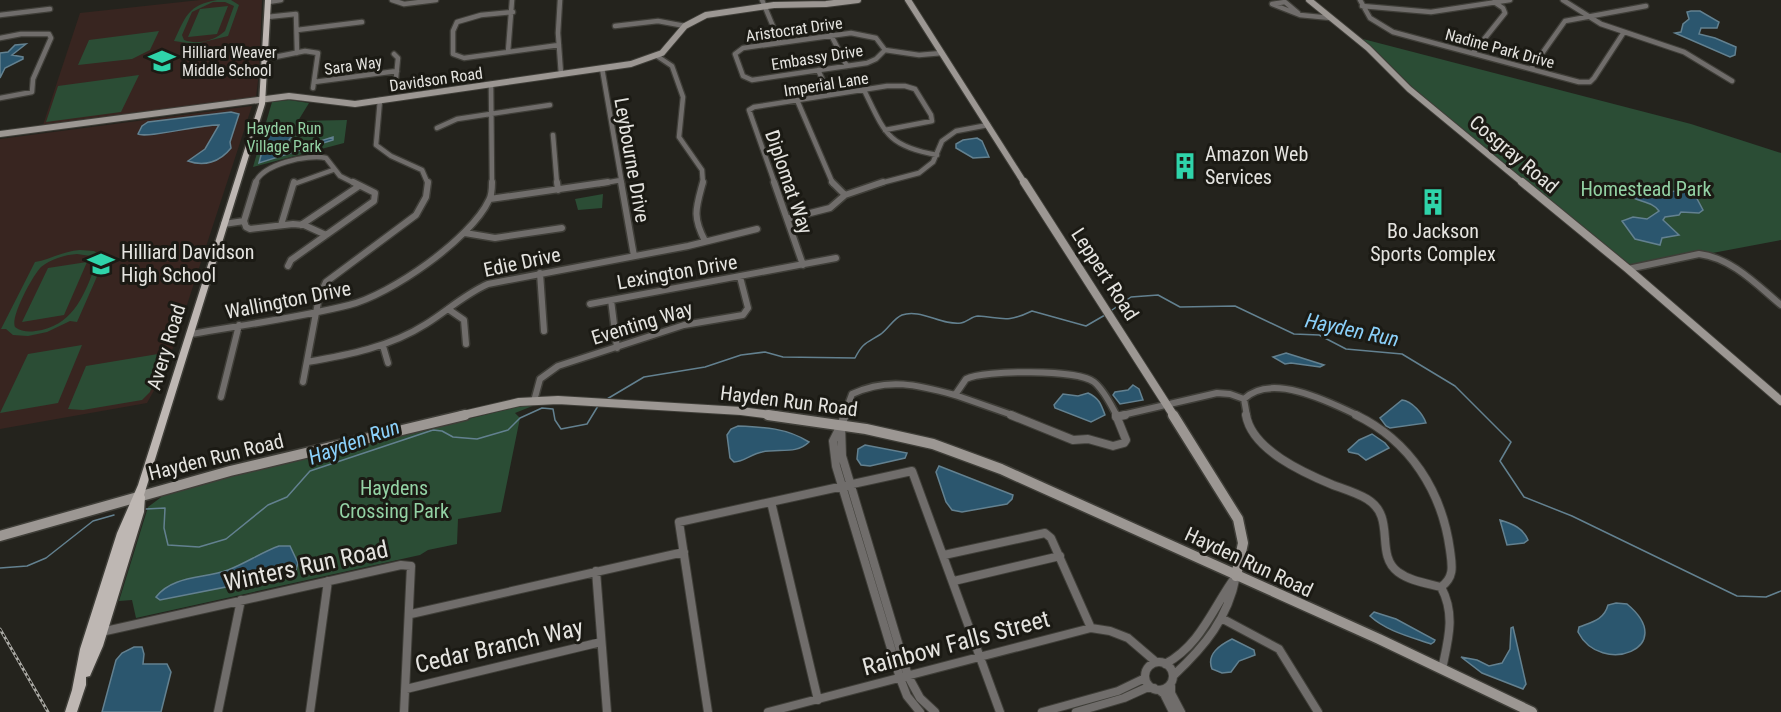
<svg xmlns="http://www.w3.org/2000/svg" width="1781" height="712" viewBox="0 0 1781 712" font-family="'Roboto Condensed',sans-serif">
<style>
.education{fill:#382520}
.green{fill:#2b4d35;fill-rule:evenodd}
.water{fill:#2b566e;stroke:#638190;stroke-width:1.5}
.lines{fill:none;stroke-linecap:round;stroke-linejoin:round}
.stream{stroke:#638190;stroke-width:1.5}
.street-far2-casing{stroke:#3f3e38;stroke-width:7}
.street-far1-casing{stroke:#3f3e38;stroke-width:9}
.street-casing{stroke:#3f3e38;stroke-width:10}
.secondary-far2-casing{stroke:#3f3e38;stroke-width:8}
.secondary-far1-casing{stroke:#3f3e38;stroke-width:10}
.secondary-casing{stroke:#3f3e38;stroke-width:13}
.primary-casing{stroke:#3f3e38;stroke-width:3}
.street-far2{stroke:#706d6b;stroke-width:4.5}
.street-far1{stroke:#706d6b;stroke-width:6}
.street{stroke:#706d6b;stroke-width:8}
.secondary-far2{stroke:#9c9793;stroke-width:6}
.secondary-far1{stroke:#9c9793;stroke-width:8}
.secondary{stroke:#9c9793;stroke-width:10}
.primary{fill:#beb7b3;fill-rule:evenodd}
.rail-casing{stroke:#aaa9a4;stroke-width:3}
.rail{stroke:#1b1a14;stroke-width:1.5;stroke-dasharray:3;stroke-linecap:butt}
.labels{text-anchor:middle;stroke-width:6;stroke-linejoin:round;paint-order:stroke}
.far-street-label{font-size:16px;fill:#e5e4e0;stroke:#1b1a14}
.far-poi-label{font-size:16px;fill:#e5e4e0;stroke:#1b1a14;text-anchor:start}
.far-park-label{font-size:16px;fill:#93d2a4;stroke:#1b1a14}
.poi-label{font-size:20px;fill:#e5e4e0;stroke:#1b1a14;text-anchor:start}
.street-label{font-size:20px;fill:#e5e4e0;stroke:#1b1a14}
.park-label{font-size:20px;fill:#93d2a4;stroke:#1b1a14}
.water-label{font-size:21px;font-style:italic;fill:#8bd1fb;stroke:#1b1a14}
.near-street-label{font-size:24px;fill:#e5e4e0;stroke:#1b1a14}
</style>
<rect width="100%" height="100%" fill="#24231d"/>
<path class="education" d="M200,0H262L259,73L256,97L43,125L80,13Z
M252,106L166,369L147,403L0,429V139Z"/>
<path class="green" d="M217,0H231L239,5L228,36L195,44L174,41C186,16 188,5 217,0ZM213,2H225L234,6L225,31C214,41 197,45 184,40L182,35L192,12Z
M228,6L217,34L188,37L200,9Z
M159,31L150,50L132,59L78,65L89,40Z
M1363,39L1691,124L1781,153V240L1628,269L1409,89L1366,46Z
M139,75L121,112L46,122L58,86Z
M289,100L309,103L298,121L347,120L344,143L253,167L272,102Z
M603,194L602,208L578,210L575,199Z
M80,250L94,251L102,256H106L77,322L70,321L47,332L28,336L13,335L6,329H1L35,262C49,260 63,251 80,250ZM77,254L91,256L96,264C85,293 75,322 42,330C32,332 23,333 15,327C10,317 33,275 41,267C51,259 64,255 77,254Z
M87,262L64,315L22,322L48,268Z
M82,345L58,403L0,413L28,354Z
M158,354L162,356L150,392L142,400L83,410L68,409L86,366Z
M530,404L535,405L515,413L520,418L501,512L458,519L457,544L428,550L420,555L136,618L132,600L119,601L148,507L168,492Z"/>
<path class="water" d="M1691,11H1700L1719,22L1717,28H1701L1699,34L1715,38L1736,47L1735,55L1730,57L1675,33L1681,32L1683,24L1689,19L1687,12Z
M26,44L12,55L23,57V59L5,68L0,78V53L8,52L15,45Z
M231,112L239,114L230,142L231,148C220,162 204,167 188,161L205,149L219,125C203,124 145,139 138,134L142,126L148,122Z
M292,130L295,133L289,140L290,145H308L333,137V140L259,163L266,136Z
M977,138L982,141L989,157L973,158L956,148V144L963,140Z
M1640,186L1670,192L1681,190L1690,192L1695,195L1703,210L1699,213L1681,212L1679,215L1665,217L1663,220L1679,235L1662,238L1660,245L1635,239L1622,221L1633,217L1647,219L1659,211C1652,200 1634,203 1623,191L1625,188Z
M1286,353L1324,365L1320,367L1291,363L1285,364L1273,357Z
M1133,385L1139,389L1143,400L1120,404L1113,395L1115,392L1128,390Z
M1088,393C1099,398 1101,404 1105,415L1091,422L1055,408L1054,405L1063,394L1078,396Z
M1402,400C1412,401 1423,414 1426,423L1390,428L1386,426L1380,418Z
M738,426C764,427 787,428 809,442C796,455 778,448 762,452C751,454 744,462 734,462L730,458L727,435L731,429Z
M1372,434L1385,443L1389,448L1366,460L1358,454L1349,452L1348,450L1359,440Z
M865,445L907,453L905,458L870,466L861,465L857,459L858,449Z
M939,466L1013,495L1012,499L1007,504L962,512L952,510L946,502L936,472Z
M1500,520C1513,524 1523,528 1528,540L1524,543L1507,545Z
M279,546H290L298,563L296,570L282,576L160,600L156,597C173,575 204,579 228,570C246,563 262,552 279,546Z
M1616,603L1627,604C1680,648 1601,677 1578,632L1579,627C1592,622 1604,620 1608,605Z
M1374,612L1396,619L1435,640L1434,642L1431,644C1411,637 1386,631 1370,616Z
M1513,627L1526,684L1523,689L1482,673L1461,657L1477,660L1489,666L1502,663L1510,649L1511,628Z
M1232,639L1254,650L1255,655L1239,661L1231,672L1222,673L1212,669C1206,654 1220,645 1232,639Z
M134,647H142L144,654L143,664H167L171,672L161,712H102L116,660L122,653Z"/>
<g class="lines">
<path class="stream" d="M1112,310L1131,297L1158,295L1180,307L1235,306L1294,334L1319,335L1346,349L1402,354L1455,386L1511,442L1500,461L1524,497L1572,516L1737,596L1766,597L1781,591
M607,399L644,377L705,367L741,355L765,352L783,357L855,358C863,342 867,343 881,334C888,329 894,318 902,315C920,308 942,326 961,323C967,322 972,316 978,316C1003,318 1007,323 1032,311L1086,326L1105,315
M146,509L165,508L164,528L168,545L199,547L226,539L268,505L287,497L310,471L433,430L442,431L453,437L477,439L508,430L520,418L542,408L553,409L555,420L561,429L587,424L598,406
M0,568L27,566L46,558L93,521L114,515"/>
<defs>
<path id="street-far2" d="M392,0L404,4L436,0
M560,0L558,33L561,74
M762,0L780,43
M1360,0L1370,18L1393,32L1579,82H1590L1594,78L1624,32
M1563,0L1601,24L1684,52L1732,81
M268,2L281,0
M1362,6L1431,12L1510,0
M513,12L481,15L457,22L453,31V54L464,58L559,45
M1298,13L1285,2L1272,4L1300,15L1331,18
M0,15L50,9
M267,17L296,14L297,53
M615,26L658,21L685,26
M297,30L362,22
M851,33L876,38L885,50L876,59L867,63L752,80L743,76L735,54L743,48Z
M831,35L847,66
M0,38L21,34H49L51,38L33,79L32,92L0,98
M885,50L919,55L942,53
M508,52L512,0
M1473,53L1505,13L1503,8L1494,2
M394,54L398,58L396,78
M657,56L672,66L683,97L679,137L702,170L703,184
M265,59L305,51L318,53L313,88
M602,68L622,184
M1531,69L1565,21L1646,6
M818,70L830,95
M314,82L397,71
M491,84L492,184
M864,90C885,133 887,146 937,155
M380,100L376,145L391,156L422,170L428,184
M797,100L833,184
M437,128L457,119L550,105
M553,135L557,184
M255,184C261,164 308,154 326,158L340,176L356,184
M294,184L333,170
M599,184L621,180
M775,184L749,110L754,107L887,86H905L915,89L931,115L932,121L885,130
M877,184L919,173L933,162L942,141L956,131L988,125"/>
<path id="street-far1" d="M557,182L558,190
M621,182L634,256
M703,182C696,208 692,216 705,241
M774,182L803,265
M832,182L845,195
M490,199L608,182
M787,219L830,208L845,195L883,182
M244,221L256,182
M244,221L246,227L250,229L293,224L304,225L326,235
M224,224L244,221
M281,225L294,182
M301,225L359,186
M465,233L495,238L562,228
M288,266L291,260L374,201L375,193L353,182
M1628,269L1699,254C1732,258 1757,285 1781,305
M540,273L544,331
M611,300L617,348
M590,304L836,258
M448,309L464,320L466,344
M191,334C243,325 297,318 349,305C390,295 471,239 489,200C492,195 492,188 492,182
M383,346L388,363
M307,362C348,355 390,347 426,324C447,311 465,294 488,284L688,246L757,229
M303,382L319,297L326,282L416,215L426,197L428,182
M955,395L1015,416
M955,395L966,379C984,370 1078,369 1094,382C1104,390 1111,405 1117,416
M221,397L239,325
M1244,399C1271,372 1330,402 1359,416
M1244,399L1247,416
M534,401L540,379L558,366L684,325L743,315L748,308L740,277
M844,416L852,394C888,377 918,385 955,395
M1118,416L1217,393L1230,394L1244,399"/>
<path id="street" d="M845,415L841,425L842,456L908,676L920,698L935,712
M1011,415L1073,440L1088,439L1113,446L1124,443L1126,440L1116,415
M1246,415C1252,450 1304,473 1333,485C1344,489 1357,493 1367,499C1397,517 1374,554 1398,572C1410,581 1426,583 1441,587
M1356,415C1410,441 1442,491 1450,550C1452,565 1455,577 1441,587
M1116,417L1125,415
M841,425L833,441L836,466L900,678L907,696L920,712
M771,502L818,700
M944,555L1045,533L1051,538L1091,628
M596,571L607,712
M954,581L1060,556
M1441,587C1456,615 1448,640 1442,669
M411,614L684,552
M1223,619L1279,649L1318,712
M101,632L401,565L411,566L404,712
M1145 676a14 14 0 1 1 28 0a14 14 0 1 1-28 0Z
M1165,664C1201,645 1213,607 1236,576
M1174,675C1205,646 1228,618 1236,576
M1171,686V693L1181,712
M406,689L601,642
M1159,690L1164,694L1173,712
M218,712L241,600
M310,712L328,581
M708,712L679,522L912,471L1000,712
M768,712L1091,628L1110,631L1128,638L1156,662
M1042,712L1118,691L1145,678
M1076,712L1124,698L1146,688H1154"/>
<path id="secondary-far2" d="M908,0L1025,184
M1309,0L1368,48L1409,89L1524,184
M0,134L289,96L355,104L631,64L662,53L685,26L706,15L774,5L826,4L858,0"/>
<path id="secondary-far1" d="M1024,182L1174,416
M1522,182L1628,269L1781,401
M459,416L519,402L558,400L741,411L779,416"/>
<path id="secondary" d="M768,415L866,429L933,444L1001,469L1379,639L1532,712
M1173,415L1238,519L1243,543L1236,576
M0,536L230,471L465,415"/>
<path id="primary" d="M265,0H271L265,104L144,495L145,497L144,512L103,646L90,676L86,677V685L77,712H65L72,690L80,649L117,533L138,485L259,104Z"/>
</defs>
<use href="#street-far2" class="street-far2-casing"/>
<use href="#street-far1" class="street-far1-casing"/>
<use href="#street" class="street-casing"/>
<use href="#secondary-far2" class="secondary-far2-casing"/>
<use href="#secondary-far1" class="secondary-far1-casing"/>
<use href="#secondary" class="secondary-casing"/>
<use href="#primary" class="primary-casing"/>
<use href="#street-far2" class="street-far2"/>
<use href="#street-far1" class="street-far1"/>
<use href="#street" class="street"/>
<use href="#secondary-far2" class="secondary-far2"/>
<use href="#secondary-far1" class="secondary-far1"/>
<use href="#secondary" class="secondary"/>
<use href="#primary" class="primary"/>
<defs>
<path id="rail" d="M0,629L48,712"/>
</defs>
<use href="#rail" class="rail-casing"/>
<use href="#rail" class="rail"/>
</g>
<defs>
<symbol id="school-bare" viewBox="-9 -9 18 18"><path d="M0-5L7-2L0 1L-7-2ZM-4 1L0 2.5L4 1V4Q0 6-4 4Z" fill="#2fd4aa" stroke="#1b1a14" stroke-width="2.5" paint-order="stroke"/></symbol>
<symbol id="building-bare" viewBox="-9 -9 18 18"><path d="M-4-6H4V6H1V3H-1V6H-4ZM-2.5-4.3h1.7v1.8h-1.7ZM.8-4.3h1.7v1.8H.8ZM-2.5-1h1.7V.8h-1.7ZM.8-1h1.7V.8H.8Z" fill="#2fd4aa" stroke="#1b1a14" stroke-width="2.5" paint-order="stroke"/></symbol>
</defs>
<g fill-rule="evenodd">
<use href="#school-bare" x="143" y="42" width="38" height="38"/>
<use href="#building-bare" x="1166" y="147" width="38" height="38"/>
<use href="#building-bare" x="1414" y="183" width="38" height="38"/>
<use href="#school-bare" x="82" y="245" width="38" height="38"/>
</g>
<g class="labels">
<g class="far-street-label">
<text transform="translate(794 29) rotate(-8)" y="6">Aristocrat Drive</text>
<text transform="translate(1500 48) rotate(15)" y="6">Nadine Park Drive</text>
<text transform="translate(817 57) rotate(-9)" y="6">Embassy Drive</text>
<text transform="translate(353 65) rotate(-8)" y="6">Sara Way</text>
<text transform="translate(436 79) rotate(-8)" y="6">Davidson Road</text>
<text transform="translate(826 84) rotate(-9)" y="6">Imperial Lane</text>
</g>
<g class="far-poi-label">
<text x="182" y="58">Hilliard Weaver<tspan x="182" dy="18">Middle School</tspan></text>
</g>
<g class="far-park-label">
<text x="284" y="134">Hayden Run<tspan x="284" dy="18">Village Park</tspan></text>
</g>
<g class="poi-label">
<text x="1205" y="161">Amazon Web<tspan x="1205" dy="23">Services</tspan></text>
<text x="1433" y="238" text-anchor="middle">Bo Jackson<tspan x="1433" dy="23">Sports Complex</tspan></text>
<text x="121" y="259">Hilliard Davidson<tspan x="121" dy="23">High School</tspan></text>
</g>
<g class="street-label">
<text transform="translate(1514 154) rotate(40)" y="7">Cosgray Road</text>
<text transform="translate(632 160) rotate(80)" y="7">Leybourne Drive</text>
<text transform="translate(789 182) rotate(71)" y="7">Diplomat Way</text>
<text transform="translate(522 262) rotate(-12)" y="7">Edie Drive</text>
<text transform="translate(677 272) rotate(-10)" y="7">Lexington Drive</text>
<text transform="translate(1105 274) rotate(57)" y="7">Leppert Road</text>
<text transform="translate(288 300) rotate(-11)" y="7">Wallington Drive</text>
<text transform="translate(642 323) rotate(-17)" y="7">Eventing Way</text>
<text transform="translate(166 347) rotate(-73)" y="7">Avery Road</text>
<text transform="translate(789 401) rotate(7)" y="7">Hayden Run Road</text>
<text transform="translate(216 457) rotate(-14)" y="7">Hayden Run Road</text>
<text transform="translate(1249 562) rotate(25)" y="7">Hayden Run Road</text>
</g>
<g class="park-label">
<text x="1646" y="196">Homestead Park</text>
<text x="394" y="495">Haydens<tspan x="394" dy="23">Crossing Park</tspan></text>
</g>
<g class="water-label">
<text transform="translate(1352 330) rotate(12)" y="7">Hayden Run</text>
<text transform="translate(354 442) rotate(-20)" y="7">Hayden Run</text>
</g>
<g class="near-street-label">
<text transform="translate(306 566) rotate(-12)" y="8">Winters Run Road</text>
<text transform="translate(956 643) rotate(-15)" y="8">Rainbow Falls Street</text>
<text transform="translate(499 646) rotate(-13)" y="8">Cedar Branch Way</text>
</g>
</g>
</svg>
